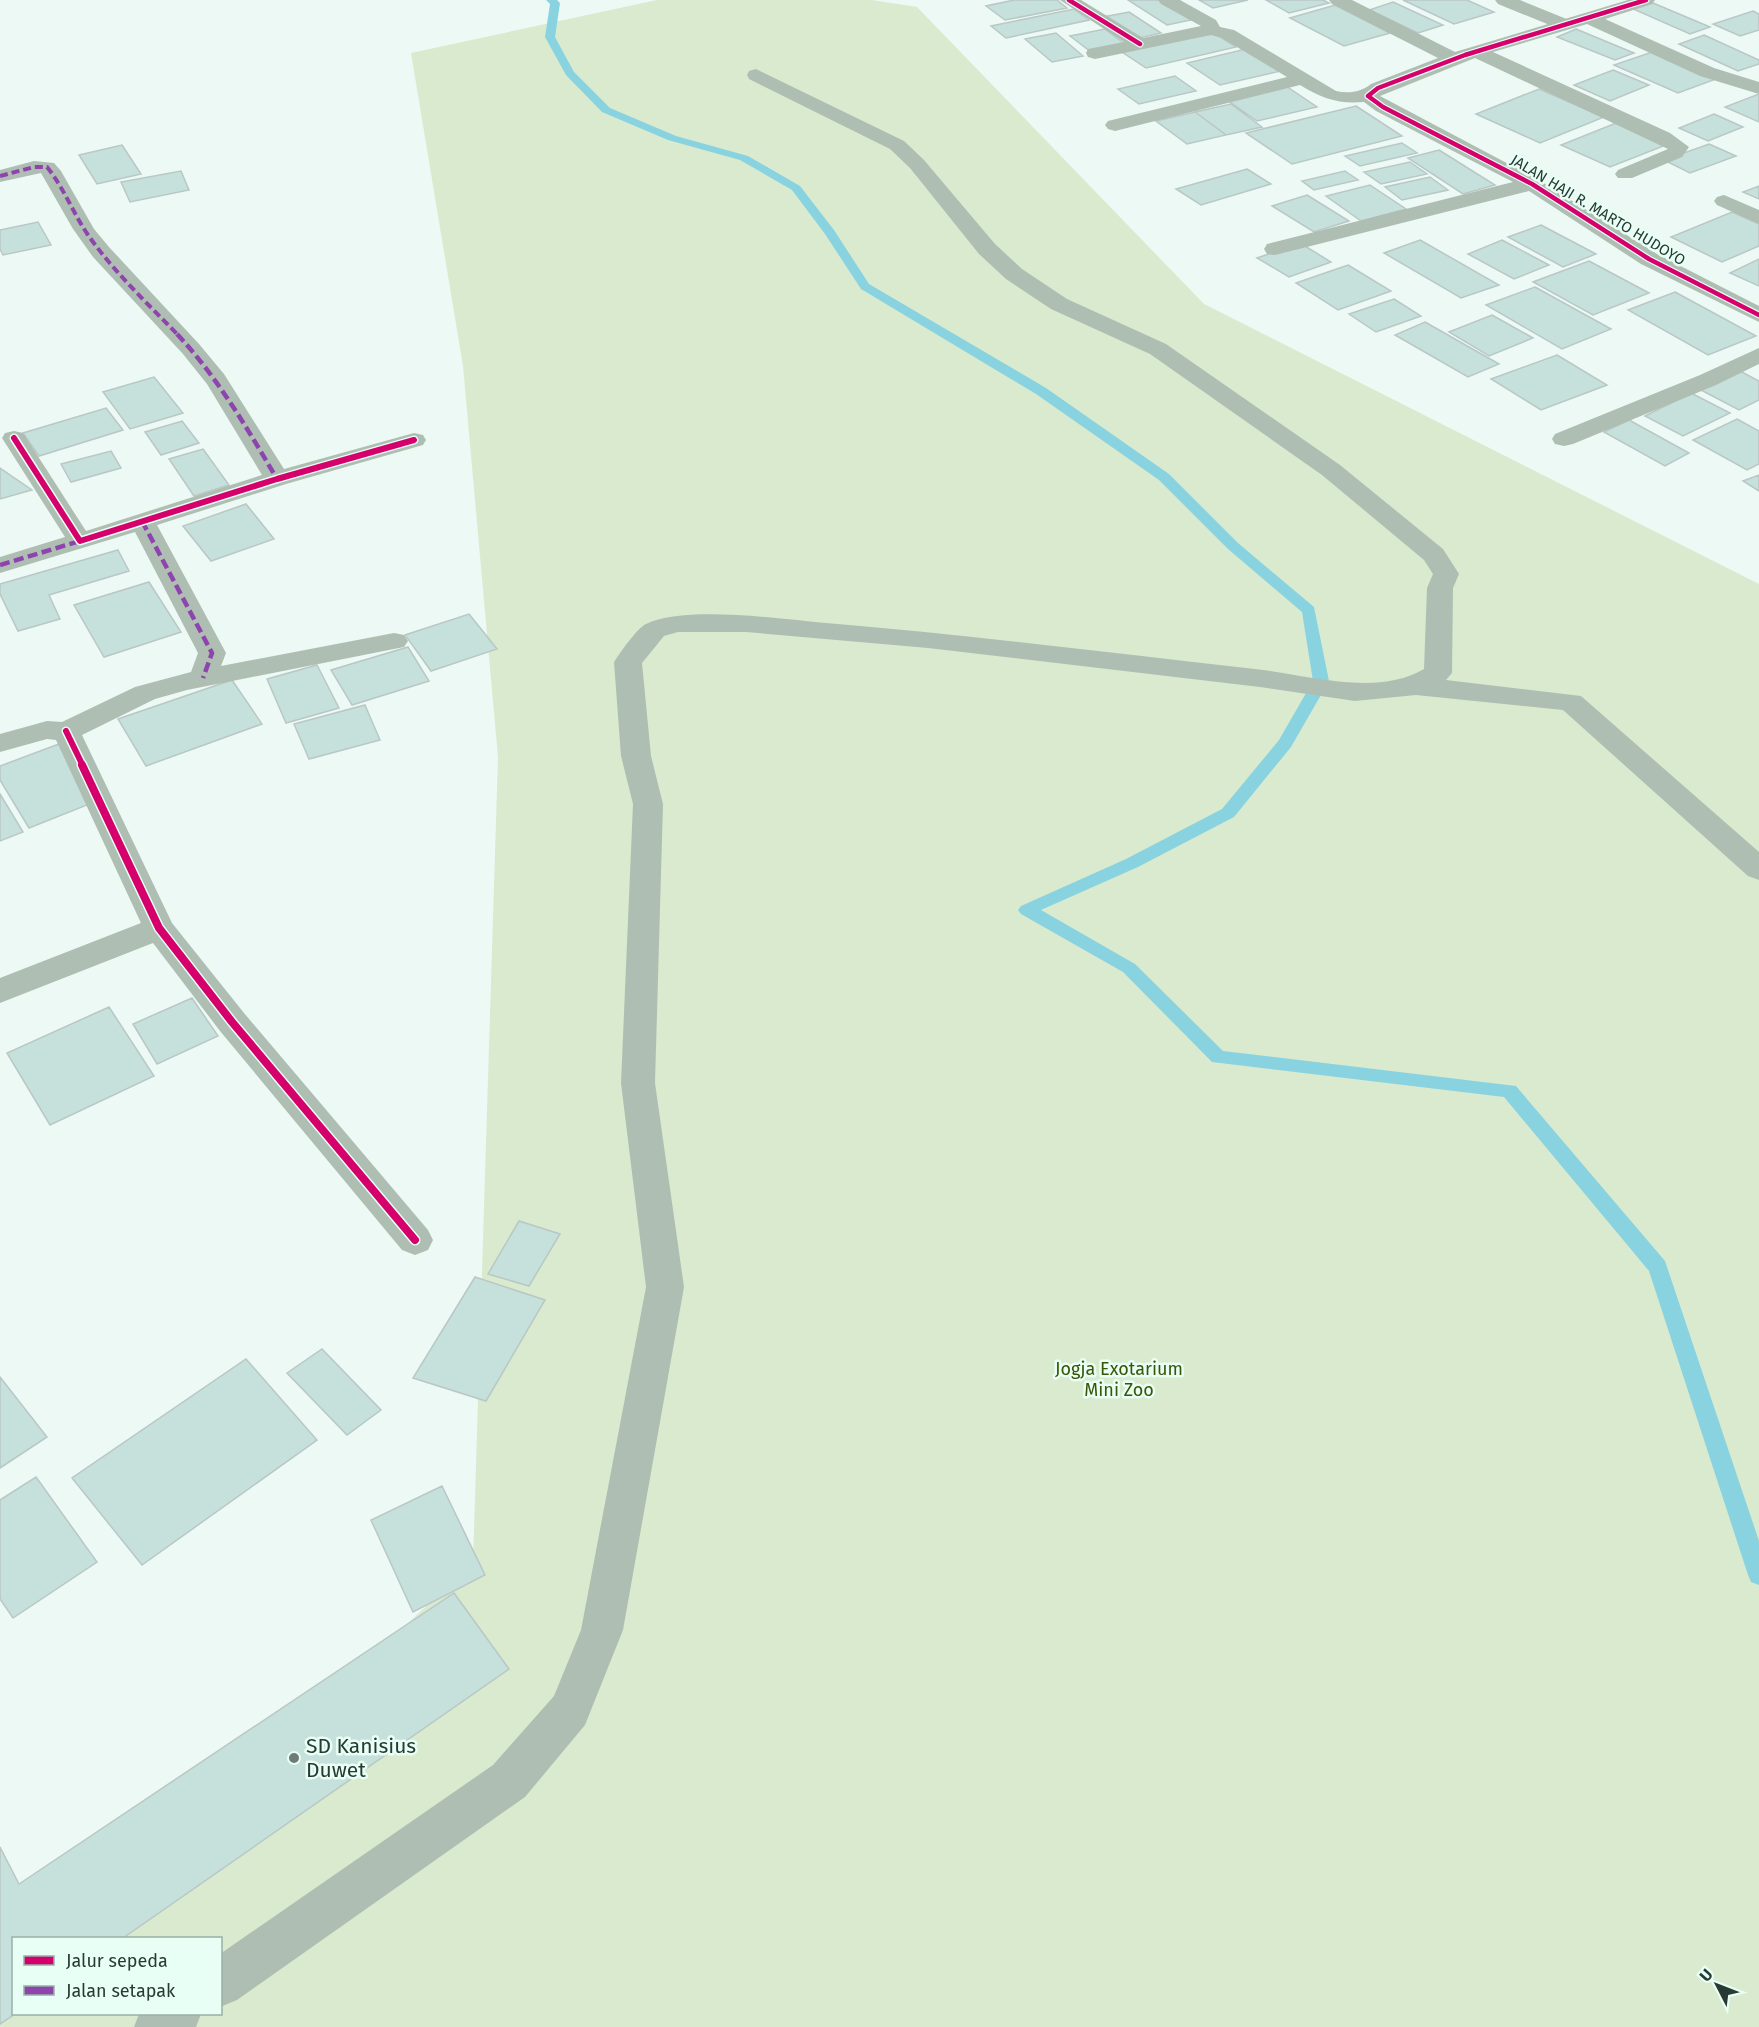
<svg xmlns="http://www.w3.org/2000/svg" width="1759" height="2027" viewBox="0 0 1759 2027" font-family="'Fira Sans',sans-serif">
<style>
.green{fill:#d9eacf}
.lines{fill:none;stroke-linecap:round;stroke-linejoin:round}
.stream{fill:#89d3e0;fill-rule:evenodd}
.building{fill:#c6e0dc;stroke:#b9c8c5;stroke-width:1.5}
.lane{fill:#afbeb2;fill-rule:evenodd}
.street{fill:#afbeb2;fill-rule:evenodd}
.quiet-far1{stroke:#8e44ad;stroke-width:4;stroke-dasharray:8 4;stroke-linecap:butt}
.quiet{stroke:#8e44ad;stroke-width:4.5;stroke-dasharray:10 4.5;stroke-linecap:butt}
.cycleway-far2-casing{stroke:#e7fff5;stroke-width:7}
.cycleway-far1-casing{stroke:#e7fff5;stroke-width:9}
.cycleway-casing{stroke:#e7fff5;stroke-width:11}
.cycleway-far2{stroke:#d6006c;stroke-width:4.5}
.cycleway-far1{stroke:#d6006c;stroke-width:6}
.cycleway{stroke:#d6006c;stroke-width:8}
.poi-dot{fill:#6e7c77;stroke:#e7fff5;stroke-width:2}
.labels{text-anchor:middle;stroke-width:5;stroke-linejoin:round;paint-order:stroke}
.far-street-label{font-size:15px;fill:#293933;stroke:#e7fff5}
.park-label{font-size:18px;fill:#3b5405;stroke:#e7fff5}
.near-poi-label{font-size:21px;fill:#293933;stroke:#e7fff5;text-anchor:start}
</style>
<rect width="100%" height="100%" fill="#edf9f4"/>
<path class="green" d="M657,0H872L917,7L1204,304L1759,584V2027H0V2009L14,2014H220V1938H74L473,1562L498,757L463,366L411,53Z"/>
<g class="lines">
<path class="stream" d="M546,0H557L560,3L555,37L574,72L610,108L676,136L748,156L800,186L834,230L869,284L1046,388L1169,474L1238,543L1314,607L1329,681L1291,747L1234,817L1138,867L1041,910L1135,964L1223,1051L1516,1086L1665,1261L1759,1541V1585L1751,1582L1748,1575L1649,1271L1504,1097L1212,1062L1123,972L1021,914L1018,910L1021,906L1126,859L1222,809L1279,740L1313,681L1302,612L1228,549L1159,480L1036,394L861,289L825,234L792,190L740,160L668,140L602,112L566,75L545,37L550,4Z"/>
</g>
<path class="building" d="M1014,0H1057L1067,8L1005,20L986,6Z
M1128,0H1160L1191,20L1167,25Z
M1199,0H1248L1213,8Z
M1266,0H1323L1329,3L1289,13Z
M1403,0H1467L1494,12L1454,24Z
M1393,2L1443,25L1418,33L1369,10Z
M1653,3L1710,27L1690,34L1633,9Z
M1335,5L1390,33L1344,46L1290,18Z
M1074,9L1089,20L1006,38L991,26Z
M1753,11L1759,14V30L1740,36L1713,24Z
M1129,12L1161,33L1135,39L1103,17Z
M1105,29L1126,45L1091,52L1070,36Z
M1576,29L1634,53L1615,60L1557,37Z
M1211,31L1236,47L1146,68L1122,52Z
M1056,33L1083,56L1052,62L1025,39Z
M1704,35L1759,60V64L1738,71L1679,44Z
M1250,48L1285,70L1220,85L1187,63Z
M1652,52L1716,79L1678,93L1614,65Z
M1613,70L1649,85L1610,101L1574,85Z
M1175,76L1196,91L1139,104L1118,89Z
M1286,86L1317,107L1257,121L1227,100Z
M1539,89L1604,117L1540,143L1476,114Z
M1759,94V122L1725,107Z
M1231,104L1262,127L1226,135L1195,112Z
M1356,106L1402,136L1292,164L1246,133Z
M1195,112L1226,135L1187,144L1156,121Z
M1714,114L1743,127L1708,141L1679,128Z
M1616,123L1666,145L1610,167L1561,145Z
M1402,143L1417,153L1360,166L1345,156Z
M1709,144L1736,156L1690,173L1664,160Z
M122,145L141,174L97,184L79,155Z
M1439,150L1495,185L1463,194L1408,158Z
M1410,162L1427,174L1381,184L1364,172Z
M1247,169L1271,184L1201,205L1176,189Z
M181,171L189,190L130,202L121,182Z
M1345,171L1358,180L1314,190L1302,181Z
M1430,177L1448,190L1402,200L1385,187Z
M1370,185L1406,209L1361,221L1326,196Z
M1759,186V199L1743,192Z
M1307,195L1349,221L1314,232L1272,206Z
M1732,212L1759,224V246L1722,262L1671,237Z
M38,222L51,245L3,255L0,249V230Z
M1541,225L1596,254L1563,267L1508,237Z
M1420,240L1499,285L1461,298L1384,253Z
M1502,240L1549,265L1514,279L1468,254Z
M1300,243L1331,262L1289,277L1257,258Z
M1759,259V286L1730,273Z
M1589,261L1649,293L1593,315L1533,282Z
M1348,265L1391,291L1338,310L1296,283Z
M1535,287L1611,329L1562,349L1486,305Z
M1675,292L1756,336L1708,355L1628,310Z
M1394,299L1421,316L1376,332L1349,314Z
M1492,315L1533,338L1489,356L1449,332Z
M1425,322L1499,364L1468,377L1395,335Z
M1557,355L1607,385L1541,410L1491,379Z
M1740,371L1759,381V400L1739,410L1699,389Z
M154,377L183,413L130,429L103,392Z
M1691,393L1730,413L1683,436L1645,416Z
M106,408L123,430L39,456L23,433Z
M1737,419L1759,431V464L1747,470L1693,440Z
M1629,420L1689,453L1665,466L1604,432Z
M182,421L199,443L161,455L145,432Z
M203,449L229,485L194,496L169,459Z
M111,451L121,468L71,482L61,464Z
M0,468L32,490L0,499Z
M1759,475V491L1743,481Z
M246,504L274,539L211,561L183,526Z
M118,550L129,571L49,595L60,619L18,631L0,594V584Z
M149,582L181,632L104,657L74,605Z
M469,614L497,649L431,671L405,635Z
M408,647L429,681L352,705L331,670Z
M317,665L339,708L286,723L267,679Z
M232,680L262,724L146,766L118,719Z
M365,705L380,740L309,759L294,724Z
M59,744L97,801L29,828L0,780V766Z
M0,794L23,832L0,841Z
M192,998L218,1036L157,1064L133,1024Z
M109,1007L154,1076L50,1125L7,1053Z
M519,1221L560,1234L529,1286L488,1274Z
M475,1277L545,1300L486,1401L413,1378Z
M322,1349L381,1410L347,1435L287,1373Z
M246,1359L317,1440L142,1565L72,1478Z
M0,1377L47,1437L0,1468Z
M36,1477L97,1562L13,1618L0,1599V1500Z
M442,1486L485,1575L413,1612L371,1520Z
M454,1593L509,1669L123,1938H14L15,2014L0,2024V1847L19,1884Z"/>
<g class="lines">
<path class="lane" d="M1495,0H1520L1569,20L1572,24L1569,28H1557L1498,4Z
M756,69L904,141L924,160L995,244L1022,269L1067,299L1166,344L1340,465L1443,549L1459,574L1453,588L1452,673L1446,680L1581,696L1759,852V880L1748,876L1563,710L1416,695L1355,701L1260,687L928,648L746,632H678L664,636L642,663L651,756L663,804L655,1083L684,1287L623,1630L585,1725L525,1797L237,2000L220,2007V1954L493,1765L554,1696L581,1630L646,1287L621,1083L633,804L621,756L614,662C620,653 637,628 646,624C683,605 783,619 826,623C970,635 1112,653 1255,669C1307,675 1377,697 1424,669L1427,588L1433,574L1424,560L1322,475L1150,354L1051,309L1006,279L979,254L910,168L890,149L749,79L747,75L749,71Z
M139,2014H201L196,2027H134Z"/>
<path class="street" d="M1060,0H1081L1143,38L1201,26L1161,4L1158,0H1180L1216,20L1220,27L1234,30L1336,91C1349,94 1361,92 1371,84L1438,58L1332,4L1329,0H1352L1455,52L1628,0H1655L1652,4L1605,19L1714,68L1759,82V94L1700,76L1587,24L1493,52L1670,133L1689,147L1682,157L1632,178H1618L1615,174L1618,170L1668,149L1475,58L1380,96L1539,180L1657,254L1759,306V322L1641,264L1529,191L1275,255L1267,254L1264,249L1267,244L1513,182L1376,111L1364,102C1338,104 1323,99 1300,85L1115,131L1108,129L1105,125L1108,121L1287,77L1222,38L1211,35L1095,59L1088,57L1086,53L1088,49L1124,42Z
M34,161L54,163L61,171L94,229L109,247L199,344L224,374L284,469L414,433L423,435L426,440L423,445L286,484L157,525L226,653L221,666L394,633L404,635L408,641L404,647L187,690L155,699L82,735L172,923L244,1013L428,1230L433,1240L428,1250L415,1255L402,1250L220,1031L153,943L0,1003V978L141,923L56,740L47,739L0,752V734L47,721L62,722L135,687L191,672L198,653L135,532L0,573V557L65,537L2,438L5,433L14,431L23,433L86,531L262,475L207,384L183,354L93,257L73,229L41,173L0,182V170Z
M1724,195L1759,210V224L1717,205L1714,201L1717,197Z
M1759,348V364L1716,385L1573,444L1564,446L1555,444L1552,439L1555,434L1700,375Z"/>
<path class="quiet-far1" d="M0,176L34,167H47C64,188 73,213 88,235C114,272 148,304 179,336"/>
<path class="quiet" d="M177,334C218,378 247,428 277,479
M142,521L212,653L203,678
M0,565L80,541"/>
<defs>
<path id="cycleway-far2" d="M1069,0L1140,44
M1646,0L1465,55L1378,88L1368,96L1383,107L1532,184L1649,259L1759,315"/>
<path id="cycleway-far1" d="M14,438L80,541L277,479L414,440
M66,731L83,766"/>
<path id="cycleway" d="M82,765L159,928L232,1022L415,1240"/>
</defs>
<use href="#cycleway-far2" class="cycleway-far2-casing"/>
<use href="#cycleway-far1" class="cycleway-far1-casing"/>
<use href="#cycleway" class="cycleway-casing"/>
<use href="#cycleway-far2" class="cycleway-far2"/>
<use href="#cycleway-far1" class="cycleway-far1"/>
<use href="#cycleway" class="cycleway"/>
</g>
<circle class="poi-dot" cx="294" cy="1758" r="6"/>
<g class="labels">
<g class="far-street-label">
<text transform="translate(1598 210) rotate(31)" y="5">JALAN HAJI R. MARTO HUDOYO</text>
</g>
<g class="park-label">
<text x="1119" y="1375">Jogja Exotarium<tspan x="1119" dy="21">Mini Zoo</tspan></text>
</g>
<g class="near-poi-label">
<text x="306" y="1753">SD Kanisius<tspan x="306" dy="24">Duwet</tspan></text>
</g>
</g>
<rect x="12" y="1937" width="210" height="78" fill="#e7fff5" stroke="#9bb0a7" stroke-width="1.5"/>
<rect x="24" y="1956" width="30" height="9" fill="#d6006c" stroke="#9bb0a7" stroke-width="1.5"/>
<text x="66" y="1967" font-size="18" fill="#293933">Jalur sepeda</text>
<rect x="24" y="1986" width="30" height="9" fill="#8e44ad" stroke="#9bb0a7" stroke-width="1.5"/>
<text x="66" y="1997" font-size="18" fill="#293933">Jalan setapak</text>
<g transform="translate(1717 1985) rotate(312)" stroke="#e7fff5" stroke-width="4.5" paint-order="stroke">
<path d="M0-4.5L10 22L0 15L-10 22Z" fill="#293933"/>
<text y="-9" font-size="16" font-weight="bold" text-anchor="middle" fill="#293933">U</text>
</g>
</svg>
